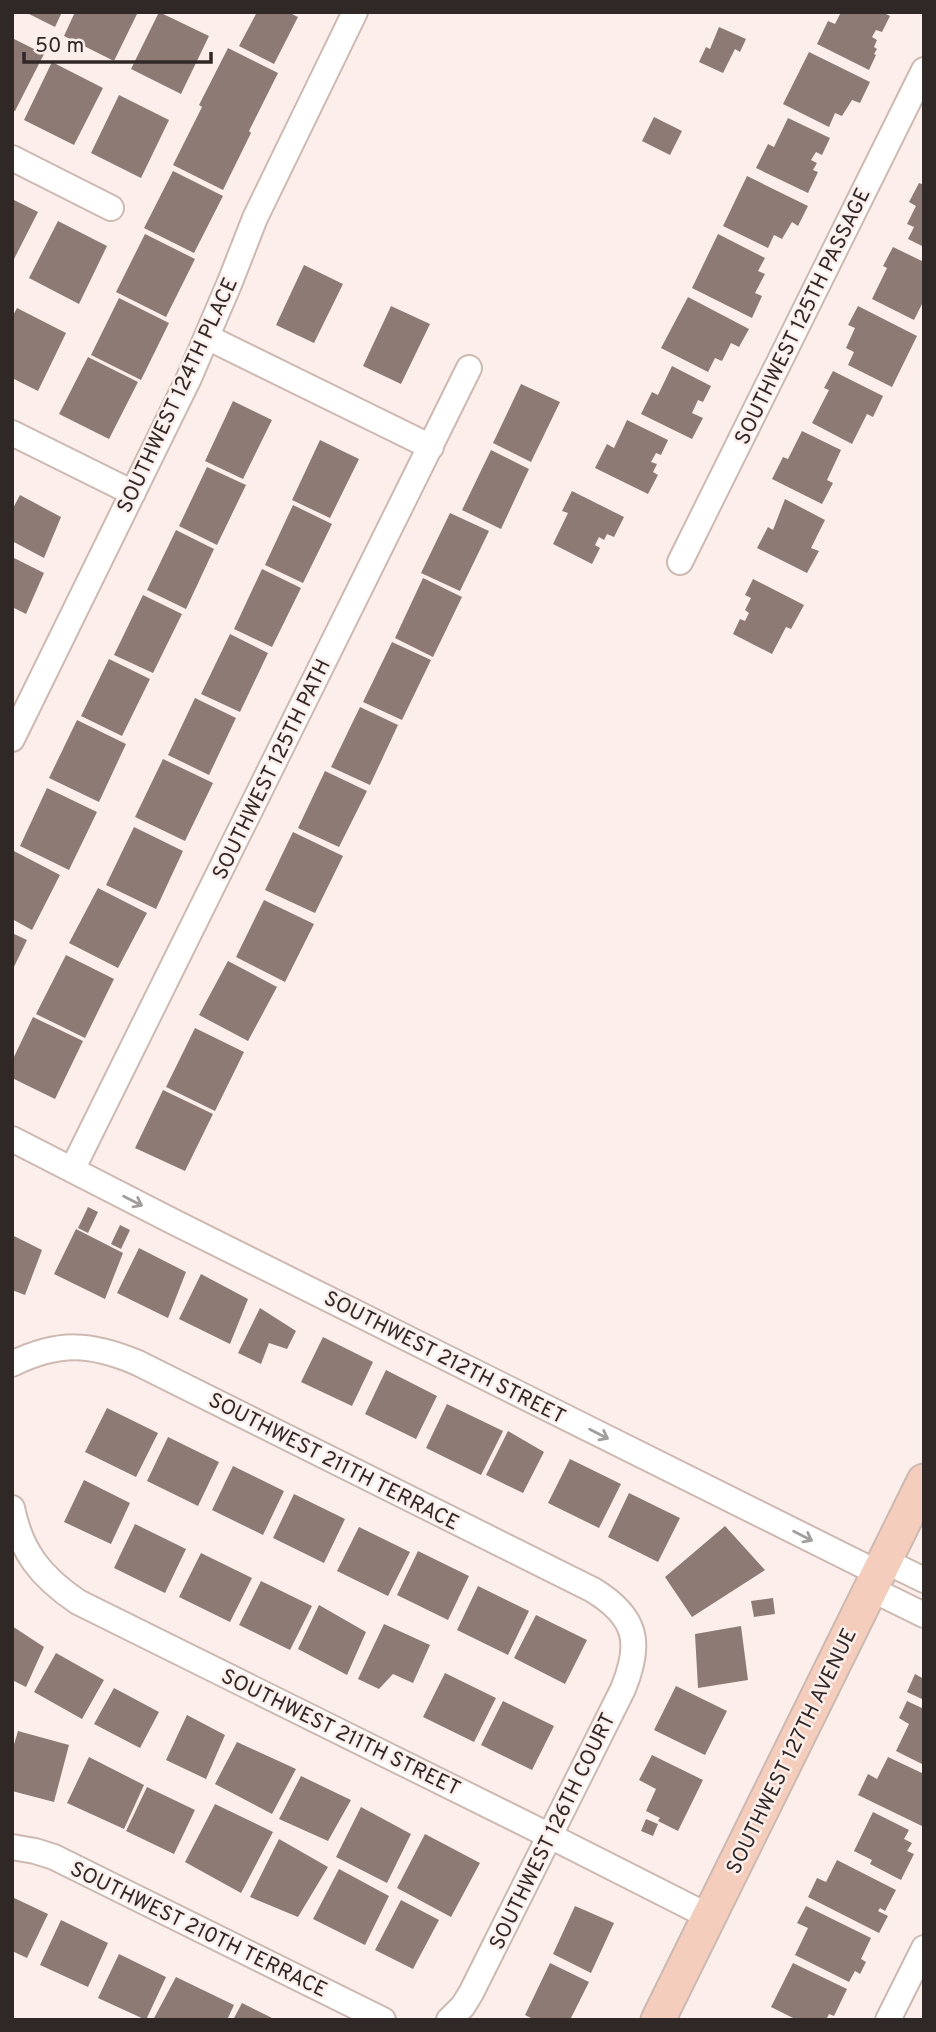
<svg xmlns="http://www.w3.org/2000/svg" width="936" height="2032" viewBox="0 0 936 2032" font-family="Overpass,sans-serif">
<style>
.building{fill:#8d7a74}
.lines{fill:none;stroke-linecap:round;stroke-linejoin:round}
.street-casing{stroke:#cdb9b1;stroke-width:28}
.secondary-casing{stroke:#cdb9b1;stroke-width:37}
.street{stroke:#fff;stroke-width:24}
.secondary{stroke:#f4cdbc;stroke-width:33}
.oneway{stroke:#a29e9d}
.labels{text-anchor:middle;stroke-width:5;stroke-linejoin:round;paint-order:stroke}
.street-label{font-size:21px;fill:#302826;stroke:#fcefeb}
</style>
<rect width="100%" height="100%" fill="#fcefeb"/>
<path class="building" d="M25,12H62L55,27Z
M75,12H138L114,61L64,36Z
M159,12L209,36L181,94L131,69Z
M257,12H288L298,17L274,64L239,46Z
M841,12H882L890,16L882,32L876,30L872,37L877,40L874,47L877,49L874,54L876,55L869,70L817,44L828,21L835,24Z
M719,27L746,39L740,52L735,49L723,73L699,62L706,47L710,49Z
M12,38L44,54L15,111L12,110Z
M228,48L278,73L249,131L251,133L223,190L173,165L202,107L199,105Z
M809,52L870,82L860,103L852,100L842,116L835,113L829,127L783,104Z
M52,62L103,88L74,145L24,120Z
M119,95L169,120L141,178L91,153Z
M654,117L682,131L670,155L642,141Z
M788,118L830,138L822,155L816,152L811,160L817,163L813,170L818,172L808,193L756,168L768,144L774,147Z
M173,171L223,196L194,253L144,228Z
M747,176L808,206L798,226L792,222L782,239L774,235L768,248L723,226Z
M919,183L924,185V247L908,239L914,227L907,224L916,206L909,202Z
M12,199L38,212L12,263Z
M58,221L107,246L79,304L29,278Z
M145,234L195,259L166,317L116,292Z
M718,234L765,258L758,271L765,274L755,293L762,296L752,318L692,288Z
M893,247L924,262V300L914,320L872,299L887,268L883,266Z
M304,265L343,284L314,343L276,325Z
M688,297L749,329L739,347L731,343L722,361L715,358L708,372L661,348Z
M119,298L169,323L141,380L91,355Z
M391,306L430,324L401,384L363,366Z
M858,306L917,336L892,387L848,365L854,352L846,348L855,328L848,325Z
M17,308L66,333L38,391L12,378V317Z
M88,357L138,382L109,439L59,414Z
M672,366L711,386L703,402L698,400L692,413L703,418L692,439L641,414L652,392L658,395Z
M833,371L883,396L873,417L867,414L852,444L812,423L829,390L824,388Z
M521,384L560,402L531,462L493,443Z
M233,401L272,420L243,479L205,461Z
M627,420L668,440L661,455L656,453L651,462L657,464L653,472L658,475L648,494L595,468L607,444L614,448Z
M802,431L841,450L827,480L833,483L822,504L772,479L783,457L788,459Z
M320,440L359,459L330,518L292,500Z
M491,450L529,469L501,529L462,510Z
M207,467L246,485L217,545L179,526Z
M572,491L624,517L614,537L607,534L604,540L599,537L595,545L600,548L592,564L553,544L568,513L562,511Z
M20,495L61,517L44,558L12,541V510Z
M785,499L825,520L811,548L819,551L807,573L757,548L768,527L773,530Z
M293,505L332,524L303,583L265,565Z
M450,513L489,531L460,591L421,573Z
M176,530L214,549L186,609L147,590Z
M12,557L44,573L26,614L12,607Z
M262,569L301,588L272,647L234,629Z
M423,578L462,597L433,657L395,638Z
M753,579L804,605L791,629L786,627L772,654L733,634L740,619L745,621L749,613L745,610L751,598L745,595Z
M143,595L182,614L153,673L114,655Z
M230,634L268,653L240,712L201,694Z
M392,642L431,660L402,720L363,702Z
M109,659L150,679L122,736L81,716Z
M195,698L236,718L209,775L168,755Z
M360,707L398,725L370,785L331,767Z
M77,720L126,744L99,802L49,778Z
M163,759L213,783L185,841L135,817Z
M325,771L367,791L339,847L298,828Z
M47,788L97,812L69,870L20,846Z
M134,827L183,851L156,909L106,885Z
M293,832L343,856L315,913L265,890Z
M12,850L60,875L32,930L12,919Z
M98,888L147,913L118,968L69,943Z
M264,900L314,924L285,982L236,957Z
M12,933L27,940L12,971Z
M66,955L114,979L85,1038L36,1014Z
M228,961L277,987L248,1041L199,1015Z
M33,1017L83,1041L55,1099L12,1078V1061Z
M195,1028L244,1052L215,1111L166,1087Z
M163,1090L213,1114L185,1171L135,1148Z
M88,1207L98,1212L88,1233L78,1228Z
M120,1225L130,1230L121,1249L111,1244Z
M76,1229L123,1253L105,1299L54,1274Z
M12,1235L42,1250L25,1295L12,1290Z
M139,1248L186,1272L168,1318L117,1293Z
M201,1274L248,1299L230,1344L179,1319Z
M260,1308L296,1331L287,1349L269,1343L261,1364L238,1353Z
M323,1337L373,1362L352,1406L301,1382Z
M386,1370L437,1396L416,1439L365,1414Z
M447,1404L503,1431L481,1475L426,1448Z
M107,1408L158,1433L136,1477L85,1452Z
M508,1431L544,1452L523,1493L486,1475Z
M168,1437L219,1462L198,1506L147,1481Z
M570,1459L621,1484L599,1528L548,1503Z
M233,1466L284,1491L263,1535L212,1510Z
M84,1480L130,1503L111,1544L64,1522Z
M629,1493L680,1518L658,1562L608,1537Z
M294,1494L345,1519L324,1563L273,1538Z
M135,1524L186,1549L165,1593L114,1568Z
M725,1526L765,1570L692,1617L665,1577Z
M359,1527L410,1552L388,1596L337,1571Z
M418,1551L469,1576L448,1620L397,1595Z
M201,1553L252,1578L230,1622L179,1597Z
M261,1581L312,1606L290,1650L239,1625Z
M478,1586L529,1611L508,1655L457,1630Z
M773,1598L775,1614L754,1617L751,1601Z
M319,1605L366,1632L347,1675L298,1649Z
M536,1615L587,1640L565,1684L514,1658Z
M384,1624L430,1645L413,1683L393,1674L379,1689L358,1679Z
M12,1626L44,1647L26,1687L12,1680Z
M741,1626L748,1680L698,1688L695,1634Z
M56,1653L104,1680L82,1719L34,1692Z
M445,1673L496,1698L474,1742L423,1717Z
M915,1674L924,1679V1700L907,1692Z
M676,1686L727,1711L705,1755L654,1730Z
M114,1688L159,1712L140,1748L94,1724Z
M503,1701L554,1726L532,1770L481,1745Z
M907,1701L924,1709V1765L896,1751L909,1724L899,1718Z
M187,1715L225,1735L206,1779L166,1760Z
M18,1731L69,1745L54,1802L12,1791V1751Z
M237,1742L296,1769L272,1814L215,1784Z
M652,1755L703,1780L678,1831L658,1821L660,1818L646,1811L656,1789L639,1780Z
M89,1757L144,1785L124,1829L67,1803Z
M888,1757L924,1774V1827L858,1795L868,1774L877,1779Z
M301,1776L351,1800L328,1841L279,1819Z
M147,1787L195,1810L174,1854L126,1831Z
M215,1804L273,1832L241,1893L185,1862Z
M361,1807L411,1834L387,1883L336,1857Z
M873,1812L909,1830L904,1839L912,1843L907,1851L914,1854L901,1880L870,1864L872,1860L854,1851Z
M646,1819L658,1824L653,1836L641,1831Z
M425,1834L480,1863L451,1917L397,1888Z
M279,1839L328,1867L298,1917L250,1897Z
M837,1860L896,1890L885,1911L880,1908L878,1911L888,1916L879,1933L808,1897L817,1878L826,1882Z
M339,1869L389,1896L365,1945L313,1919Z
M12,1897L48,1914L27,1958L12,1951Z
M401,1900L439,1920L413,1969L375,1950Z
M575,1906L614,1923L591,1973L553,1954Z
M806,1906L871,1938L861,1959L866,1962L860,1974L855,1971L849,1982L795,1955L808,1928L797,1923Z
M61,1920L108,1943L88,1987L40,1965Z
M119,1954L166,1977L146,2020L98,1998Z
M550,1963L589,1982L570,2020H535L525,2015Z
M793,1963L847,1989L834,2016L829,2014L826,2020H797L771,2007Z
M176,1977L234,2005L227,2020H153Z
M242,2003L276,2020H233Z"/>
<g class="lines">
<defs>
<path id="street" d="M12,158L111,208
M207,337L431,447
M12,433L133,493
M680,562L924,70
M12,739L189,378L230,282L255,218L355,12
M12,1139L174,1222L878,1573
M72,1170L469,368
M12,1364C59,1341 91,1343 138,1363L593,1590C637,1617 642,1643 623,1689L471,1993L463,2006L449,2020
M12,1508C21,1552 41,1577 78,1602L550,1836L710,1917
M885,1561L924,1580
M871,1589L924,1615
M12,1847L35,1851L54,1857L383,2020
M888,2020L924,1948"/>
<path id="secondary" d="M658,2020L924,1481"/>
</defs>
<use href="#street" class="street-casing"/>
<use href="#secondary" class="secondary-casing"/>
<use href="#street" class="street"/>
<use href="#secondary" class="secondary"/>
</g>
<defs><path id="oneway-shaft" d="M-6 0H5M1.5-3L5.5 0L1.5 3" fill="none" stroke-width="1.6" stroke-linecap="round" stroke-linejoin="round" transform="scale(1.75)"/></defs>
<g class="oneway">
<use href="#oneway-shaft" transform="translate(133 1201) rotate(27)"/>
<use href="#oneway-shaft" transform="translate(599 1434) rotate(27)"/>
<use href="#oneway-shaft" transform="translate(803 1536) rotate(27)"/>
</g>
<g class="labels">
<g class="street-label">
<text transform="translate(802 316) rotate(-64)" y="7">SOUTHWEST 125TH PASSAGE</text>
<text transform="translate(177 395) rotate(-65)" y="7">SOUTHWEST 124TH PLACE</text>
<text transform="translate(271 769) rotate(-64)" y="7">SOUTHWEST 125TH PATH</text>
<text transform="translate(445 1357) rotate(27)" y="7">SOUTHWEST 212TH STREET</text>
<text transform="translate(334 1461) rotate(27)" y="7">SOUTHWEST 211TH TERRACE</text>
<text transform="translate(341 1732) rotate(26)" y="7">SOUTHWEST 211TH STREET</text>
<text transform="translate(791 1751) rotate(-64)" y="7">SOUTHWEST 127TH AVENUE</text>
<text transform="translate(552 1831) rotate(-64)" y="7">SOUTHWEST 126TH COURT</text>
<text transform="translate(199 1929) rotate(26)" y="7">SOUTHWEST 210TH TERRACE</text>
</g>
</g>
<rect width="936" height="2032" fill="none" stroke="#302826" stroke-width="28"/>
<path d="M24 52v10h187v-10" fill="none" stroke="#302826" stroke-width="3.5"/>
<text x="35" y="52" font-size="21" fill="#302826" stroke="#fcefeb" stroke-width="5" paint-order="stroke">50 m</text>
</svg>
